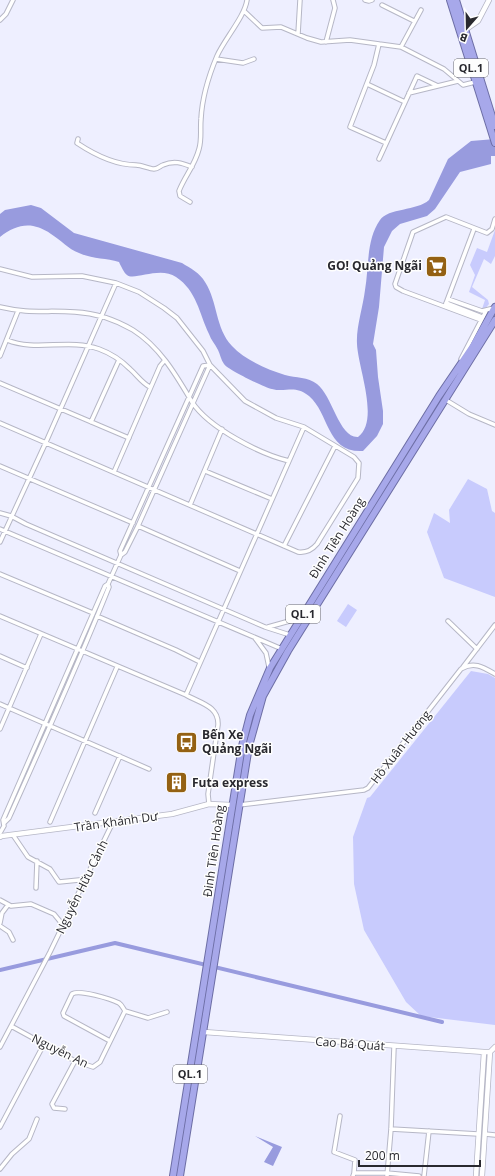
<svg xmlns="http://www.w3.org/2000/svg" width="495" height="1176" viewBox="0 0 495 1176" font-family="'Open Sans',sans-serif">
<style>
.green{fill:#c8cbfd}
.water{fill:#989bde}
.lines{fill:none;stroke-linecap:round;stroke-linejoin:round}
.canal{stroke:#989bde;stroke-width:4}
.minor-casing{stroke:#b6b7c6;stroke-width:5.5}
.tertiary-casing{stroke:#b6b7c6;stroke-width:6}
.trunk-casing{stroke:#6d6ea5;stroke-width:8}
.minor{stroke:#fff;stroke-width:3.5}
.tertiary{stroke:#fff;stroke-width:4.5}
.trunk{stroke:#a7a8ea;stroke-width:6}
.labels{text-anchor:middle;stroke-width:3;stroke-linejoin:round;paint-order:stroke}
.shield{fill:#fefefe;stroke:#69696d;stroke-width:1}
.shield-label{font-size:11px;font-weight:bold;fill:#29292f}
.poi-label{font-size:12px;font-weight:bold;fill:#29292f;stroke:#fefefe;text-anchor:start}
.street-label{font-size:12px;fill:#29292f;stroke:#fefefe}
</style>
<rect width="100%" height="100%" fill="#eeefff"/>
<path class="green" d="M495,230V256L491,264L484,259L472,287L488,300L489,304L484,310L482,309L485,300L469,292L475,275L470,265L477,248L487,252Z
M468,479L487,489L492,511L495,513V597L444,578L427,532L434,513L450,523L449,510Z
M348,604L357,610L346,627L337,621Z
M471,671L488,674L495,678V1025L421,1016L406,1002L364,930L354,884L353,837L367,798L370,797Z"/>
<path class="water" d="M495,139V156H491V164L460,172L435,209L427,216L400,224L392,231L384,247L379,307L373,344L376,350L378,377L383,411V424L377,436L363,451C326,453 330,414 309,396C294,384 286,393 272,389C264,387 228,370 224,364C221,360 220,354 218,350C215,344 211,340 209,334C199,313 197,291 176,277C160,266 134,281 127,275C124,273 121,266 119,262C106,258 92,259 79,253C68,249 61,240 51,234C32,221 17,224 0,237V214L5,210L31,205L41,208L74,233L182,263C190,268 200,273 205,282C218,302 215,328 232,346C245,360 268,370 285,375C296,378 308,377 317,384C332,395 339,438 358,437C380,421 358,368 357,344C356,327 363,307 365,290C369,268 366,240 380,220C388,208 417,211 429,200L448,159L471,141Z
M255,1136L282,1147L273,1166L264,1162L273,1147Z"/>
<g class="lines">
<path class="canal" d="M0,970L115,943L442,1022"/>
<defs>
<path id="minor" d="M365,0L369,1L372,0
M382,5L414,21
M244,11L262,28L281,27L307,38L321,42L350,40L401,47L444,69L463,85L475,82
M0,20L6,14L13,0
M298,34L300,0
M326,42L335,8L333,0
M379,44L374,65L350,127L386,143
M401,47L421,10
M216,59L243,63L254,59
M367,84L405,102
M409,93L458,81
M78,139L77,143C95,155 115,165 136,165C142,165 149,169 154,169C158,169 160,166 163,165C174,160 182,163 192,167
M379,159L417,76L438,86
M190,202L180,196L179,191C185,176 195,165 199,149C202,139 200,129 201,119C202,99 209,75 217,56C224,40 245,16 247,0
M0,269L32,277L82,276L116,283L139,292L164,308L177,318L203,351L210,365L245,401L276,418L304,427L354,457L359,463L358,478L317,544C312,550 306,553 298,552L0,423
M448,299L482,311L494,308
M446,303L482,317
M445,306L474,229
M0,307C29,314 47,310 75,312C95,313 116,320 133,330C160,347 176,375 192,402C209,428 260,454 289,461
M481,320L403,291L396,287L395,284L413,232L446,217L487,233L492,229L495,219
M7,340C36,352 69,338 99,349C110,353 121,360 130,369C137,375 142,383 150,387
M0,356L18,311
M461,359L486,311
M0,383L129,438
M446,400L469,414L495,425
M91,422L119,360
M0,466L133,523
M205,471L272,499
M114,472L160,366L165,360
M190,505L222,429
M0,513L11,516L26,524L265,627L290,635
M138,526L240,571
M0,529L282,649
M0,542L46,442L116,283
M284,546L335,446
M0,574L93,613
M0,616L186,695C200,703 219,706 218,725L208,794L209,804
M97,616L176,650L200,662
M448,621L477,649
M268,627L293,620L303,611
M255,638L266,653L269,667
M0,656L27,668
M463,667L495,625
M186,695L304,427
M0,704L149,769
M0,729L41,634
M239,805L364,790L368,788L461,669C474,661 483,667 495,674
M95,813L120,756
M50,822L117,667
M4,823L9,818C43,742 78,665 109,587L108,584
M0,833L4,826L3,820L105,586L108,584L121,555L125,552L138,526L210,365L203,366L120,551L121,555
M13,835L28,857L50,869L59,882L79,880L84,883
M36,888L37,861
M0,900L11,906L31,904L54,914L63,925
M0,923L2,913L8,905
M0,926L9,932L13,940
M11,1026L75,1061L93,1067L100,1062L125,1011
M110,1041L64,1016L63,1013L72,994C79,989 111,999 119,1003C122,1005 123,1008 125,1011L148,1018L167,1012
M0,1047L50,952L113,822
M65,1109L54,1108L52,1104L75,1061
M340,1116L334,1152L355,1160L354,1173
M0,1127L44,1044
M391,1129L478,1134
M485,1134L495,1135
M0,1169L12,1154L29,1139L37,1119
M353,1176L354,1173H387L419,1176
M387,1176L391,1129L394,1047
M424,1176L429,1131"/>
<path id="tertiary" d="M465,30L478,21L489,0
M0,837L2,836L172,814L209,804L232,805
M204,1032L484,1052H490L495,1047
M476,1176L484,1052
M482,1176L490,1052"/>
<path id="trunk" d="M450,0L495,143
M456,0L495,126
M173,1176L242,746L250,715L270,668L439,396L473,346L495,307
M180,1176L249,746L263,696L288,651L495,320"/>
</defs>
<use href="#minor" class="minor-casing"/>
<use href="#tertiary" class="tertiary-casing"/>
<use href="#trunk" class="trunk-casing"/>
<use href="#minor" class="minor"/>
<use href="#tertiary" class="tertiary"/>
<use href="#trunk" class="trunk"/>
</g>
<defs>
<symbol id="supermarket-square" viewBox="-11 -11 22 22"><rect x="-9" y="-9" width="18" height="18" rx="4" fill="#946113" stroke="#fefefe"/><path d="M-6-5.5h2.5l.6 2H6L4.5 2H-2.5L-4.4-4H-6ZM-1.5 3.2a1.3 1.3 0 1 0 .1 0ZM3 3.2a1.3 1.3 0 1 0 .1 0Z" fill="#fff"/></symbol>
<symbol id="bus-square" viewBox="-11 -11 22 22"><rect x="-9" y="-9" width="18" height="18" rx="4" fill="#946113" stroke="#fefefe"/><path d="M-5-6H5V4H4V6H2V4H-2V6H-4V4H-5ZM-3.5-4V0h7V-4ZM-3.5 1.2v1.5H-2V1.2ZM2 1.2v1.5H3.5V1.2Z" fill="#fff"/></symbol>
<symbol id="building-square" viewBox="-11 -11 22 22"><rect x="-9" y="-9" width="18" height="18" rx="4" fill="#946113" stroke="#fefefe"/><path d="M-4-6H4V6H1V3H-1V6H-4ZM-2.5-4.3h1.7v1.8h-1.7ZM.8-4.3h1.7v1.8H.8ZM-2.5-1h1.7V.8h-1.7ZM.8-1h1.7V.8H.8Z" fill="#fff"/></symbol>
</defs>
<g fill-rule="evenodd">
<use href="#supermarket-square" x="424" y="254" width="25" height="25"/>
<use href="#bus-square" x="174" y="730" width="25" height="25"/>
<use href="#building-square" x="164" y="770" width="25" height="25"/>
</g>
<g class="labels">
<g class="shield">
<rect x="454" y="59" width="34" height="18" rx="3"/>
<rect x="286" y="605" width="34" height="18" rx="3"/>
<rect x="173" y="1065" width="34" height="18" rx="3"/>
</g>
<g class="shield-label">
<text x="471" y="72">QL.1</text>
<text x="303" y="618">QL.1</text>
<text x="190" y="1078">QL.1</text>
</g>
<g class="poi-label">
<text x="422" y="270" text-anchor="end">GO! Quảng Ngãi</text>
<text x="202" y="739">Bến Xe<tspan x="202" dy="14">Quảng Ngãi</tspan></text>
<text x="192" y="787">Futa express</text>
</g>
<g class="street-label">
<text transform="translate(337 538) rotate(-58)" y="4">Đinh Tiên Hoàng</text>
<text transform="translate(401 747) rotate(-52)" y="4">Hồ Xuân Hương</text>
<text transform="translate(116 822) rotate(-8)" y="4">Trần Khánh Dư</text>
<text transform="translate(214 851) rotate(-82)" y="4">Đinh Tiên Hoàng</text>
<text transform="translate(82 887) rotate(-64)" y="4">Nguyễn Hữu Cảnh</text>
<text transform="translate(350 1044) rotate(4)" y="4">Cao Bá Quát</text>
<text transform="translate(60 1051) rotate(26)" y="4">Nguyễn An</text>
</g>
</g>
<g transform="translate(467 28) rotate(200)" stroke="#fefefe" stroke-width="3" paint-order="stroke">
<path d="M0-3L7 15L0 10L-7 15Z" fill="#29292f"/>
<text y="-6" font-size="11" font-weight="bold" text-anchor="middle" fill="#29292f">B</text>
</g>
<path d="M359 1160v6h121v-6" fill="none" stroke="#29292f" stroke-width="2"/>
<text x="365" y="1160" font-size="12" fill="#29292f" stroke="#fefefe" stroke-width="3" paint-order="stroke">200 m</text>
</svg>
